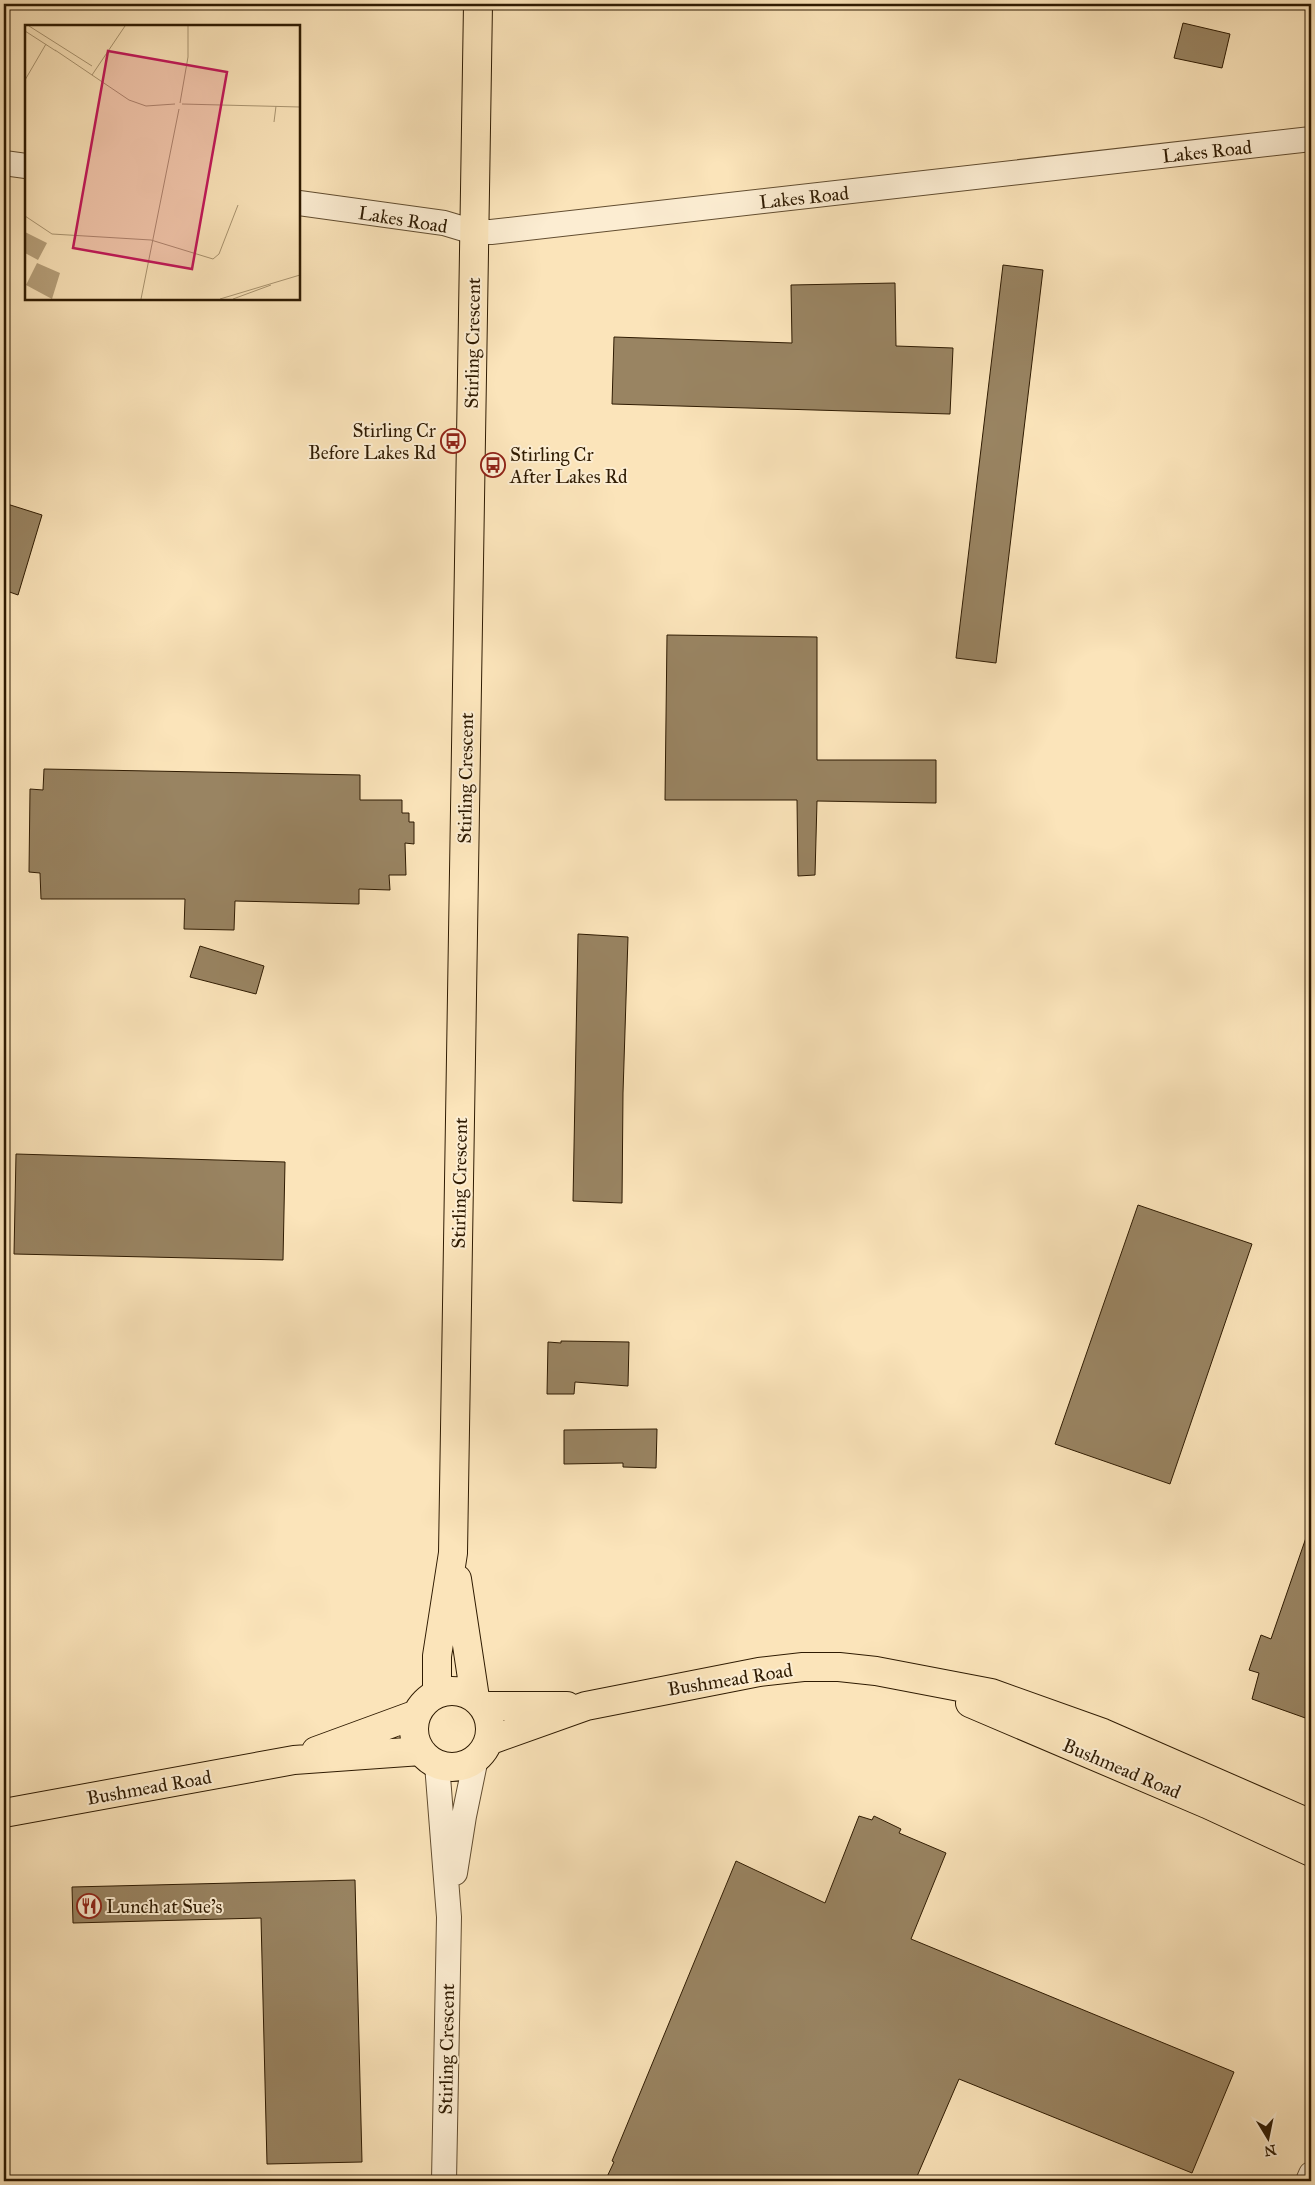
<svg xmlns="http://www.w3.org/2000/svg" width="1315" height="2185" viewBox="0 0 1315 2185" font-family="'IM FELL Great Primer',serif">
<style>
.building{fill:#998462;stroke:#2f1b02}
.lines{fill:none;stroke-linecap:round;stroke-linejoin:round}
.minor-casing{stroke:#624d30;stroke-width:26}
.major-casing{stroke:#2f1b02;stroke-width:30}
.minor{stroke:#fcedd2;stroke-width:24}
.major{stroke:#fbe4ba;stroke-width:28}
.labels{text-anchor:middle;stroke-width:4;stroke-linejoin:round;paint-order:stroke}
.street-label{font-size:19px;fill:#2f1b02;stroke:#fcedd2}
.poi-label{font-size:19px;fill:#2f1b02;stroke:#fcedd2;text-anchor:start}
.inset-road{fill:none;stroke:#a99470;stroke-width:1}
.view{fill:#c2185b;fill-opacity:0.15;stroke:#c2185b;stroke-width:2.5}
.inset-edge{fill:none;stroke:#2f1b02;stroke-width:2.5}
</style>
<rect width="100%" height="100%" fill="#fbe4ba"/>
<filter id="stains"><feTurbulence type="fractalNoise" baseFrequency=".004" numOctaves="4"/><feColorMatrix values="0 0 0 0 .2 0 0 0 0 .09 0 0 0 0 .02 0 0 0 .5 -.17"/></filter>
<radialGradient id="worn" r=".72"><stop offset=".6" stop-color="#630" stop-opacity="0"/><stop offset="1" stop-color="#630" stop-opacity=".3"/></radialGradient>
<path class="building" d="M1183,23L1230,34L1222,68L1174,58Z
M1003,265L1043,270L996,663L956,658Z
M895,283L896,346L953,348L950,414L612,404L614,337L792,343L791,285Z
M4,503L42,515L18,595L4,590Z
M667,635L817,637V760H936V803L817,801L815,875L798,876L797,800H665Z
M44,769L360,775V800H402V813H409V822H414V844L405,843L406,875H389L390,890L359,889V904L235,901L234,930L184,929L185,899H41L40,873L29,872L30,789L43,790Z
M578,934L628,937L623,1093L622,1203L573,1201Z
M200,946L264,966L256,994L190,977Z
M16,1154L285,1162L283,1260L14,1254Z
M1138,1205L1252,1244L1170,1484L1055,1444Z
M561,1341L629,1342L628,1386L575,1382L574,1394H547L548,1342L561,1343Z
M657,1429L656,1468L623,1467V1463L564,1464V1430Z
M1309,1529H1311V1720L1252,1699L1259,1673L1249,1670L1261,1635L1271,1639Z
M859,1816L872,1820L874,1816L901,1829L899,1833L946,1853L911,1939L1234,2072L1192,2173L959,2079L915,2181H605L614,2162L612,2161L736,1861L825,1903Z
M355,1880L362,2162L267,2164L261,1918L73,1923L72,1887Z"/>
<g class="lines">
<defs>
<path id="minor" d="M4,163L26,166
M299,203L444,223L474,232H491L1311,139
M437,1764L449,1917L444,2181
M455,1873L464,1816L476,1758
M1308,2181L1311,2174"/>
<path id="major" d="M457,1579L475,1698
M414 1729a38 38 0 1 1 76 0a38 38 0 1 1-76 0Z
M437,1694V1656L453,1553L478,4
M970,1703L1207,1804L1311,1852
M483,1706H567
M488,1741L586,1706L759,1672L803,1667H839L876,1671L991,1693L1103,1733L1311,1824
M316,1751L417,1714
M4,1813L294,1760L421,1751"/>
</defs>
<use href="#minor" class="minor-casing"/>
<use href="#major" class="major-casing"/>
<use href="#minor" class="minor"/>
<use href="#major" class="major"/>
</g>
<defs>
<symbol id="bus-ring" viewBox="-11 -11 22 22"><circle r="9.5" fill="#fcedd2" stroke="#8f2418" stroke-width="1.5"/><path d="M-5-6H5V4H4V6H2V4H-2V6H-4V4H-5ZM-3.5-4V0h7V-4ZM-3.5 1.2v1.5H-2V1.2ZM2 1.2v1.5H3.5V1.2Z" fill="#8f2418"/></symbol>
<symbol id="restaurant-ring" viewBox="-11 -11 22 22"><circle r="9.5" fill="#fcedd2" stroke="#8f2418" stroke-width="1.5"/><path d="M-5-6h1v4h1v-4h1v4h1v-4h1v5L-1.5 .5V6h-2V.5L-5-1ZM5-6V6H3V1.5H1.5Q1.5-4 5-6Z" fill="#8f2418"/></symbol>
</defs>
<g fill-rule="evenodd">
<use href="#bus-ring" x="439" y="427" width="28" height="28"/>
<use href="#bus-ring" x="479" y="451" width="28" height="28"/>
<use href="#restaurant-ring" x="75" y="1892" width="28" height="28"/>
</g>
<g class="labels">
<g class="street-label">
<text transform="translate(1207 151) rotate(-6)" y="7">Lakes Road</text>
<text transform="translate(804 197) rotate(-6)" y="7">Lakes Road</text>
<text transform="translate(403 219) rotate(9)" y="7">Lakes Road</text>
<text transform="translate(472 343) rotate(-89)" y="7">Stirling Crescent</text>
<text transform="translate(465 778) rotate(-89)" y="7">Stirling Crescent</text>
<text transform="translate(459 1183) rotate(-89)" y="7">Stirling Crescent</text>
<text transform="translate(730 1679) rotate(-9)" y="7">Bushmead Road</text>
<text transform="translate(1122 1768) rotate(23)" y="7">Bushmead Road</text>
<text transform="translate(149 1787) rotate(-10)" y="7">Bushmead Road</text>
<text transform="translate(446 2049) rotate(-89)" y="7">Stirling Crescent</text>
</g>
<g class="poi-label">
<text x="436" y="437" text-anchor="end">Stirling Cr<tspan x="436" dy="22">Before Lakes Rd</tspan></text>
<text x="510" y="461">Stirling Cr<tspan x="510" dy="22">After Lakes Rd</tspan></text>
<text x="106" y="1913">Lunch at Sue's</text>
</g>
</g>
<g transform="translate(25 25)">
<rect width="275" height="275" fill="#fbe4ba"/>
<path d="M0,207L22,218L13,235L0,228ZM12,238L35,248L27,274L1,260Z" fill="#b6a07b"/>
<path class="inset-road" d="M4,1L67,41M0,6L31,26M30,25L104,75L121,81L150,79M67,50L100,1M0,55L21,19M155,78L163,32V1M157,79L275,82M249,97L251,81M0,191L27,209L126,215L188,234L194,229L213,180M116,274L154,84M195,274L275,250M208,274L246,260"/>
<path class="view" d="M83,26L202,47L167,244L48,223Z"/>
<rect width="275" height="275" class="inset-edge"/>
</g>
<rect width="1315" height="2185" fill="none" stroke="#fbe4ba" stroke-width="20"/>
<rect x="5" y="5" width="1305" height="2175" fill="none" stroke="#2f1b02" stroke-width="2.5"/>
<rect x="10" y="10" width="1295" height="2165" fill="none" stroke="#2f1b02"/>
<g transform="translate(1268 2138) rotate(170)" stroke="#fcedd2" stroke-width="4" paint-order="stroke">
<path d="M0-4L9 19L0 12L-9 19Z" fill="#2f1b02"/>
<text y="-8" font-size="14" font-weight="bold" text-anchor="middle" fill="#2f1b02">N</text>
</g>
<rect width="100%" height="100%" filter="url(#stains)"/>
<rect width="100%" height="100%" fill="url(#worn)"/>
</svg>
